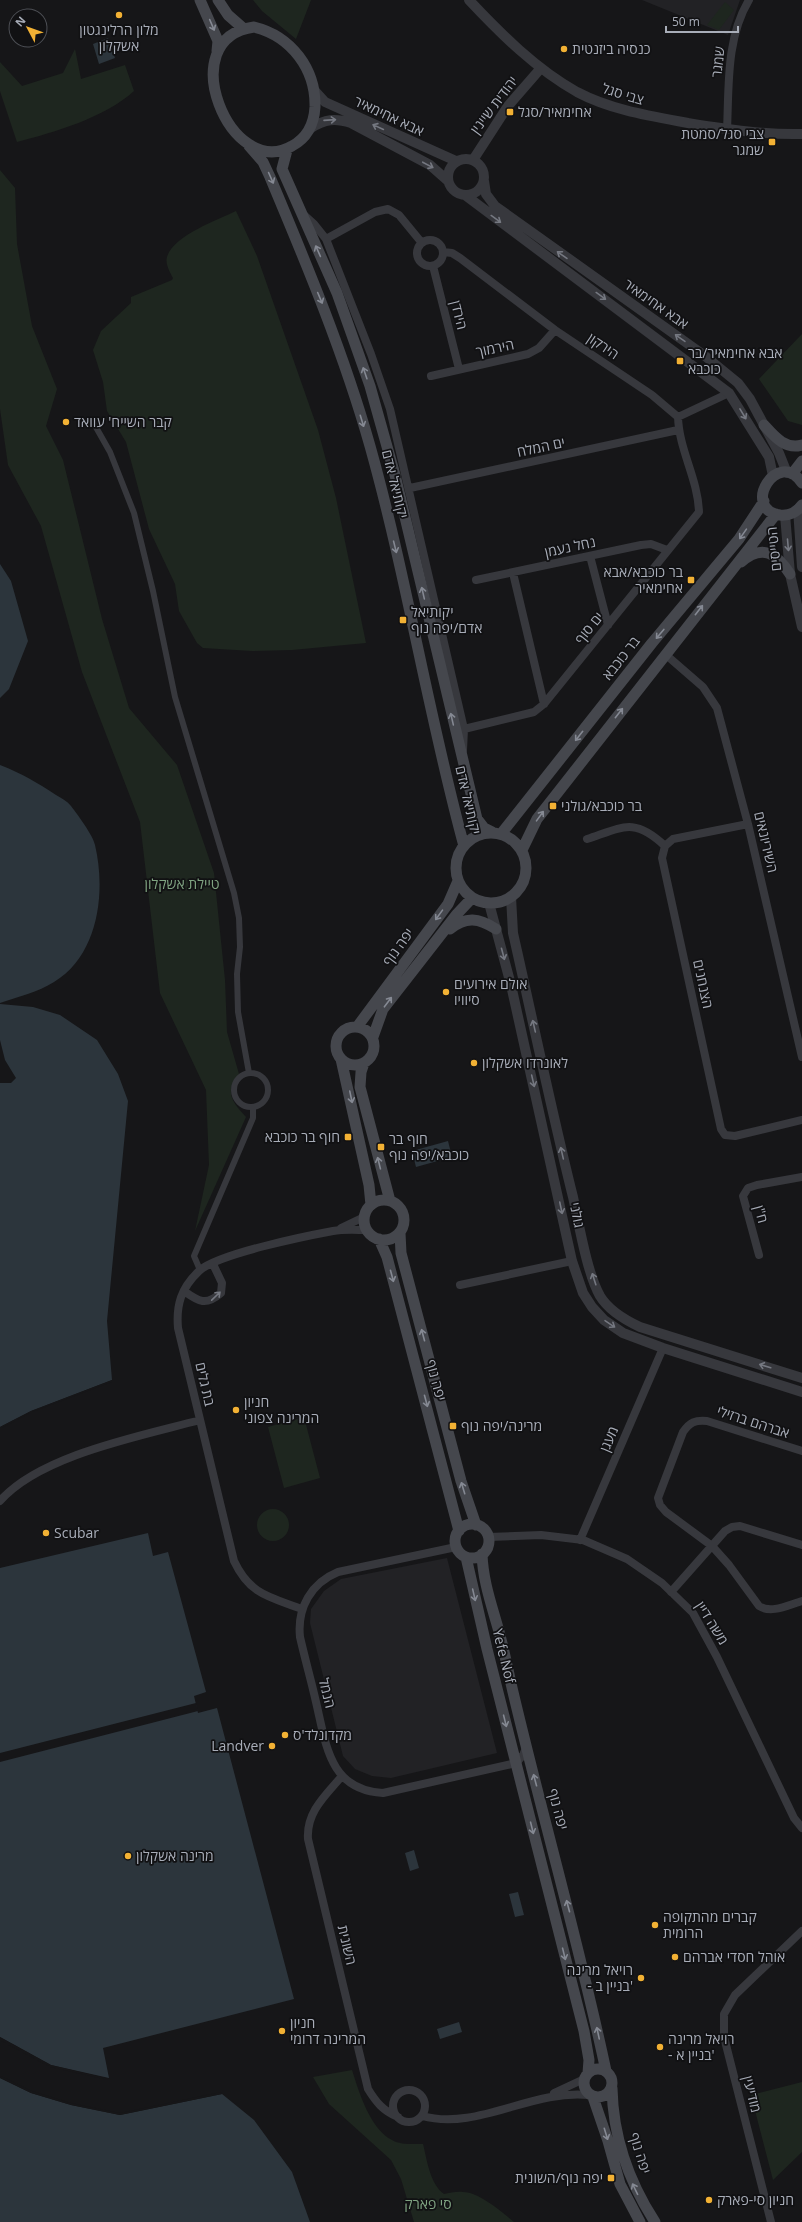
<svg xmlns="http://www.w3.org/2000/svg" width="802" height="2222" viewBox="0 0 802 2222" font-family="'Open Sans','Noto Sans Hebrew',sans-serif">
<style>
.built{fill:#222225}
.green{fill:#1e261f}
.water{fill:#2c353c}
.pier{fill:#161618}
.lines{fill:none;stroke-linecap:round;stroke-linejoin:round}
.pedestrian{stroke:#37383d;stroke-width:6}
.minor{stroke:#37383d;stroke-width:8}
.tertiary{stroke:#37383d;stroke-width:10}
.secondary{stroke:#45474d;stroke-width:11}
.oneway{stroke:#858993}
.oneway2{stroke:#757881}
.poi-dot{fill:#f2b134;stroke:#111113;stroke-width:1.5}
.labels{text-anchor:middle;stroke-width:3.5;stroke-linejoin:round;paint-order:stroke}
.poi-label{font-size:14px;fill:#a8adb8;stroke:#111113;text-anchor:start}
.street-label{font-size:14px;fill:#a8adb8;stroke:#111113}
.park-label{font-size:14px;fill:#7fa381;stroke:#111113}
</style>
<rect width="100%" height="100%" fill="#161618"/>
<path class="built" d="M642,0H740L728,35Z
M447,1558L497,1753L391,1778L372,1776L355,1769L343,1756L310,1623L311,1609L324,1591L341,1579Z"/>
<path class="green" d="M253,0H311L296,39L262,11Z
M725,2L734,10L719,30L707,25Z
M75,49L81,79L125,65L134,91C104,118 55,132 17,142L0,91V62L22,86L63,73Z
M0,170L15,188L17,244L32,326L57,389L46,426L63,460L102,619L129,708L177,765L214,873L225,980L227,1032L239,1074C224,1092 232,1102 246,1117L195,1231L209,1165L206,1090L160,993L140,822L82,672L41,526L8,465L0,409Z
M236,211L257,256L318,430L336,498L366,643L292,650L252,651L203,648L197,643L179,611L175,584L149,529L126,442L107,411L103,382L93,350L101,331L131,303V297L172,280L173,278C170,272 165,264 167,257C173,236 217,220 236,211Z
M802,334V425L788,421L759,379Z
M304,1417L320,1478L284,1488L268,1427Z
M257 1525a16 16 0 1 1 32 0a16 16 0 1 1-32 0Z
M352,2070C359,2092 370,2129 392,2140C400,2145 413,2144 423,2144C427,2160 430,2184 444,2194C450,2193 457,2191 463,2192C479,2192 502,2212 514,2222H414L401,2179L391,2160L329,2104L313,2077Z
M802,2082V2152L773,2180L751,2095Z"/>
<path class="water" d="M108,38L115,58L99,64L93,44Z
M0,564L11,581L28,641L9,689L0,698Z
M0,765C23,774 36,782 56,795C61,798 67,801 71,806C77,814 93,835 95,845C106,891 99,955 54,982C38,992 18,997 0,1003Z
M0,1004L33,1007L60,1015L97,1040L118,1074L128,1101L107,1321L112,1380L31,1411L0,1427Z
M448,1141L452,1157L416,1167L412,1151Z
M148,1533L153,1556L168,1552L206,1692L194,1696L198,1713L217,1708L294,1999L103,2048L109,2078L51,2065L0,2037V1568Z
M414,1850L419,1868L410,1871L405,1853Z
M518,1892L524,1915L515,1917L509,1894Z
M459,2022L462,2032L440,2039L437,2029Z
M0,2078L31,2093L71,2105L120,2115L222,2094L254,2120L292,2172L310,2222H0Z"/>
<path class="pier" d="M0,1040L5,1060L16,1078L11,1083H0Z
M112,1380V1382L32,1412L0,1429V1427L31,1411Z
M196,1703L198,1711L0,1762V1753Z
M0,2037L51,2065L110,2079L108,2080L50,2067L7,2044L0,2040Z
M1,2076L32,2091L71,2103L120,2113L221,2092L222,2094L120,2115L71,2105L31,2093L0,2078Z"/>
<g class="lines">
<path class="pedestrian" d="M93,422L110,452L134,513L153,591L175,697L234,893L239,918L240,947L237,974L238,1012L249,1073
M234 1090a17 17 0 1 1 34 0a17 17 0 1 1-34 0Z
M200,1270L194,1256L253,1118V1107"/>
<path class="minor" d="M727,130C729,87 726,38 749,0
M304,215L314,224L326,239L371,354L390,409L464,729L463,750
M326,239L375,212L388,209L399,215L422,243
M417 253a13 13 0 1 1 26 0a13 13 0 1 1-26 0Z
M443,252L452,253L460,258L555,330L652,395L678,417C679,450 698,479 699,512L544,704L534,712L464,729
M433,266L459,369
M431,376L528,354L539,348L555,330
M678,417L729,393
M410,488L678,430
M590,556L608,625
M513,573L544,704
M476,580L641,545L651,544L667,550
M665,654L703,687L717,708L748,824L802,1057
M748,824L673,839L665,846L662,858L721,1129L725,1135L735,1136L802,1120
M587,839C623,827 634,817 665,846
M341,1228L364,1217
M759,1255L743,1196L748,1188L757,1185L802,1177
M460,1285L572,1261
M184,1291C199,1302 206,1306 221,1293L222,1283L213,1264
M802,1451L707,1421C695,1420 690,1422 683,1432L658,1498L660,1505L666,1512L712,1546L729,1565L759,1606C771,1614 788,1605 802,1601
M0,1501C40,1455 141,1436 200,1420
M488,1537L541,1535L583,1540L627,1559L662,1583L693,1613L717,1657L794,1818L802,1828
M580,1540L663,1348
M456,1547L338,1572C311,1583 297,1608 300,1637C305,1659 311,1680 316,1702C326,1744 329,1790 383,1793L516,1763L523,1755L526,1748
M671,1592L725,1531L732,1527L740,1526L802,1545
M302,1609C270,1597 250,1595 234,1561L178,1328C176,1305 181,1288 199,1271C217,1254 306,1236 333,1231C344,1229 356,1230 367,1230
M342,1776C326,1795 306,1812 308,1839L368,2089C376,2102 383,2111 398,2117
M393 2106a16 16 0 1 1 32 0a16 16 0 1 1-32 0Z
M554,2093L584,2079
M422,2116C478,2131 531,2089 589,2095
M771,2222L724,2037V2014L735,1995L802,1931"/>
<path class="tertiary" d="M469,0C501,34 536,69 577,92C611,110 650,116 688,123C726,129 763,135 802,134
M315,91L325,102L456,161
M311,128C325,119 335,118 351,123L430,165L447,180
M448 177a18 18 0 1 1 36 0a18 18 0 1 1-36 0Z
M473,160L508,106L541,68
M484,181L486,194L495,206L705,356L738,383L750,399L779,453L787,473
M465,195L729,393L769,457L773,476
M798,509L802,567
M785,515L790,574L802,627
M511,897L513,933C533,1021 551,1109 573,1197C579,1224 587,1273 600,1296C609,1311 625,1320 640,1327L802,1378
M489,903L511,985L572,1261L583,1293L592,1307L604,1320L623,1333L663,1348L802,1392"/>
<path class="secondary" d="M200,0L218,41L217,51
M218,0L228,15L244,29
M254,27C291,36 316,69 315,107C314,124 307,138 292,146C231,182 171,38 254,27Z
M249,146L263,162L270,177C307,265 344,354 370,446C407,578 428,714 464,846
M287,150L282,169L337,293L370,386L395,475L477,819L484,828L492,832
M764,425C774,436 785,450 802,445
M792,474L802,461
M802,483C778,447 740,509 780,515C789,516 797,512 802,505
M741,562C763,543 777,554 790,574
M456 868a35 35 0 1 1 70 0a35 35 0 1 1-70 0Z
M501,834L652,643L739,539L764,501
M522,850L537,819L776,514
M450,929C466,916 479,918 496,929
M336 1046a19 19 0 1 1 38 0a19 19 0 1 1-38 0Z
M357,1027L448,904L458,881
M373,1037L383,1009L457,914L472,898
M341,1059L369,1185L371,1205
M364,1063L361,1072L360,1087L390,1201
M364 1220a20 20 0 1 1 40 0a20 20 0 1 1-40 0Z
M400,1233L401,1253L461,1481L476,1525
M379,1239L387,1257L459,1531
M455 1541a17 17 0 1 1 34 0a17 17 0 1 1-34 0Z
M482,1554C483,1581 491,1603 498,1628C504,1649 508,1671 513,1692C543,1819 579,1943 606,2071
M466,1557L487,1649L584,2031L589,2060L588,2073
M584 2083a14 14 0 1 1 28 0a14 14 0 1 1-28 0Z
M612,2088C613,2136 629,2182 655,2222
M593,2097L608,2141L620,2184L640,2222"/>
</g>
<defs><path id="oneway-shaft" d="M-6 0H5M1.5-3L5.5 0L1.5 3" fill="none" stroke-width="1.6" stroke-linecap="round" stroke-linejoin="round"/></defs>
<g class="oneway">
<use href="#oneway-shaft" transform="translate(212 25) rotate(67)"/>
<use href="#oneway-shaft" transform="translate(271 178) rotate(66)"/>
<use href="#oneway-shaft" transform="translate(318 251) rotate(-114)"/>
<use href="#oneway-shaft" transform="translate(320 298) rotate(67)"/>
<use href="#oneway-shaft" transform="translate(365 373) rotate(-109)"/>
<use href="#oneway-shaft" transform="translate(362 421) rotate(73)"/>
<use href="#oneway-shaft" transform="translate(743 534) rotate(125)"/>
<use href="#oneway-shaft" transform="translate(395 547) rotate(76)"/>
<use href="#oneway-shaft" transform="translate(423 593) rotate(-103)"/>
<use href="#oneway-shaft" transform="translate(699 610) rotate(-52)"/>
<use href="#oneway-shaft" transform="translate(660 634) rotate(130)"/>
<use href="#oneway-shaft" transform="translate(619 713) rotate(-52)"/>
<use href="#oneway-shaft" transform="translate(452 719) rotate(-103)"/>
<use href="#oneway-shaft" transform="translate(579 736) rotate(128)"/>
<use href="#oneway-shaft" transform="translate(540 816) rotate(-54)"/>
<use href="#oneway-shaft" transform="translate(439 915) rotate(126)"/>
<use href="#oneway-shaft" transform="translate(388 1002) rotate(-53)"/>
<use href="#oneway-shaft" transform="translate(351 1097) rotate(78)"/>
<use href="#oneway-shaft" transform="translate(379 1163) rotate(-104)"/>
<use href="#oneway-shaft" transform="translate(392 1276) rotate(75)"/>
<use href="#oneway-shaft" transform="translate(423 1335) rotate(-105)"/>
<use href="#oneway-shaft" transform="translate(426 1401) rotate(75)"/>
<use href="#oneway-shaft" transform="translate(463 1488) rotate(-107)"/>
<use href="#oneway-shaft" transform="translate(474 1595) rotate(77)"/>
<use href="#oneway-shaft" transform="translate(505 1721) rotate(76)"/>
<use href="#oneway-shaft" transform="translate(535 1780) rotate(-105)"/>
<use href="#oneway-shaft" transform="translate(532 1828) rotate(76)"/>
<use href="#oneway-shaft" transform="translate(568 1906) rotate(-105)"/>
<use href="#oneway-shaft" transform="translate(564 1954) rotate(76)"/>
<use href="#oneway-shaft" transform="translate(598 2033) rotate(-102)"/>
<use href="#oneway-shaft" transform="translate(606 2134) rotate(73)"/>
<use href="#oneway-shaft" transform="translate(635 2189) rotate(-116)"/>
</g>
<g class="oneway2">
<use href="#oneway-shaft" transform="translate(330 120) rotate(-4)"/>
<use href="#oneway-shaft" transform="translate(378 127) rotate(-155)"/>
<use href="#oneway-shaft" transform="translate(428 165) rotate(28)"/>
<use href="#oneway-shaft" transform="translate(496 219) rotate(36)"/>
<use href="#oneway-shaft" transform="translate(562 255) rotate(-145)"/>
<use href="#oneway-shaft" transform="translate(601 296) rotate(36)"/>
<use href="#oneway-shaft" transform="translate(680 338) rotate(-145)"/>
<use href="#oneway-shaft" transform="translate(743 414) rotate(59)"/>
<use href="#oneway-shaft" transform="translate(788 545) rotate(85)"/>
<use href="#oneway-shaft" transform="translate(503 954) rotate(75)"/>
<use href="#oneway-shaft" transform="translate(534 1026) rotate(-103)"/>
<use href="#oneway-shaft" transform="translate(533 1081) rotate(77)"/>
<use href="#oneway-shaft" transform="translate(562 1153) rotate(-103)"/>
<use href="#oneway-shaft" transform="translate(561 1208) rotate(78)"/>
<use href="#oneway-shaft" transform="translate(594 1279) rotate(-108)"/>
<use href="#oneway-shaft" transform="translate(216 1296) rotate(-44)"/>
<use href="#oneway-shaft" transform="translate(610 1324) rotate(34)"/>
<use href="#oneway-shaft" transform="translate(765 1366) rotate(-163)"/>
</g>
<g class="poi-dot">
<circle cx="119" cy="15" r="4"/>
<circle cx="564" cy="49" r="4"/>
<rect x="506" y="108" width="8" height="8" rx="2"/>
<rect x="768" y="138" width="8" height="8" rx="2"/>
<rect x="676" y="357" width="8" height="8" rx="2"/>
<circle cx="66" cy="422" r="4"/>
<rect x="687" y="576" width="8" height="8" rx="2"/>
<rect x="399" y="616" width="8" height="8" rx="2"/>
<rect x="549" y="802" width="8" height="8" rx="2"/>
<circle cx="446" cy="992" r="4"/>
<circle cx="474" cy="1063" r="4"/>
<rect x="344" y="1133" width="8" height="8" rx="2"/>
<rect x="377" y="1143" width="8" height="8" rx="2"/>
<circle cx="236" cy="1410" r="4"/>
<rect x="449" y="1422" width="8" height="8" rx="2"/>
<circle cx="46" cy="1533" r="4"/>
<circle cx="285" cy="1735" r="4"/>
<circle cx="272" cy="1746" r="4"/>
<circle cx="128" cy="1856" r="4"/>
<circle cx="655" cy="1925" r="4"/>
<circle cx="675" cy="1957" r="4"/>
<circle cx="641" cy="1978" r="4"/>
<circle cx="282" cy="2031" r="4"/>
<circle cx="660" cy="2047" r="4"/>
<rect x="607" y="2174" width="8" height="8" rx="2"/>
<circle cx="709" cy="2200" r="4"/>
</g>
<g class="labels">
<g class="poi-label">
<text x="119" y="35" text-anchor="middle">מלון הרלינגטון<tspan x="119" dy="16">אשקלון</tspan></text>
<text x="572" y="54">כנסיה ביזנטית</text>
<text x="518" y="117">אחימאיר/סגל</text>
<text x="764" y="139" text-anchor="end">צבי סגל/סמטת<tspan x="764" dy="16">שמגר</tspan></text>
<text x="688" y="358">אבא אחימאיר/בר<tspan x="688" dy="16">כוכבא</tspan></text>
<text x="74" y="427">קבר השייח' עוואד</text>
<text x="683" y="577" text-anchor="end">בר כוכבא/אבא<tspan x="683" dy="16">אחימאיר</tspan></text>
<text x="411" y="617">יקותיאל<tspan x="411" dy="16">אדם/יפה נוף</tspan></text>
<text x="561" y="811">בר כוכבא/גולני</text>
<text x="454" y="989">אולם אירועים<tspan x="454" dy="16">סיוויו</tspan></text>
<text x="482" y="1068">לאונרדו אשקלון</text>
<text x="340" y="1142" text-anchor="end">חוף בר כוכבא</text>
<text x="389" y="1144">חוף בר<tspan x="389" dy="16">כוכבא/יפה נוף</tspan></text>
<text x="244" y="1407">חניון<tspan x="244" dy="16">המרינה צפוני</tspan></text>
<text x="461" y="1431">מרינה/יפה נוף</text>
<text x="54" y="1538">Scubar</text>
<text x="293" y="1740">מקדונלד'ס</text>
<text x="264" y="1751" text-anchor="end">Landver</text>
<text x="136" y="1861">מרינה אשקלון</text>
<text x="663" y="1922">קברים מהתקופה<tspan x="663" dy="16">הרומית</tspan></text>
<text x="683" y="1962">אוהל חסדי אברהם</text>
<text x="633" y="1975" text-anchor="end">רויאל מרינה<tspan x="633" dy="16">- בניין ב'</tspan></text>
<text x="290" y="2028">חניון<tspan x="290" dy="16">המרינה דרומי</tspan></text>
<text x="668" y="2044">רויאל מרינה<tspan x="668" dy="16">- בניין א'</tspan></text>
<text x="603" y="2183" text-anchor="end">יפה נוף/השונית</text>
<text x="717" y="2205">חניון סי-פארק</text>
</g>
<g class="street-label">
<text transform="translate(718 62) rotate(-84)" y="5">שמגר</text>
<text transform="translate(623 94) rotate(17)" y="5">צבי סגל</text>
<text transform="translate(494 105) rotate(-53)" y="5">יהודית שיינין</text>
<text transform="translate(389 116) rotate(25)" y="5">אבא אחימאיר</text>
<text transform="translate(656 304) rotate(35)" y="5">אבא אחימאיר</text>
<text transform="translate(459 315) rotate(76)" y="5">הירדן</text>
<text transform="translate(603 346) rotate(34)" y="5">הירקון</text>
<text transform="translate(495 348) rotate(-12)" y="5">הירמוך</text>
<text transform="translate(541 447) rotate(-12)" y="5">ים המלח</text>
<text transform="translate(395 484) rotate(76)" y="5">יקותיאל אדם</text>
<text transform="translate(570 547) rotate(-12)" y="5">נחל נעמן</text>
<text transform="translate(774 549) rotate(-96)" y="5">הטייסים</text>
<text transform="translate(589 628) rotate(-51)" y="5">ים סוף</text>
<text transform="translate(621 658) rotate(-52)" y="5">בר כוכבא</text>
<text transform="translate(468 800) rotate(77)" y="5">יקותיאל אדם</text>
<text transform="translate(766 842) rotate(77)" y="5">השיריונאים</text>
<text transform="translate(398 947) rotate(-54)" y="5">יפה נוף</text>
<text transform="translate(703 984) rotate(78)" y="5">הצנחנים</text>
<text transform="translate(761 1214) rotate(75)" y="5">ח"ן</text>
<text transform="translate(577 1215) rotate(78)" y="5">גולני</text>
<text transform="translate(436 1380) rotate(75)" y="5">יפה נוף</text>
<text transform="translate(205 1384) rotate(77)" y="5">בת גלים</text>
<text transform="translate(753 1422) rotate(18)" y="5">אברהם ברזילי</text>
<text transform="translate(609 1439) rotate(-67)" y="5">מעגן</text>
<text transform="translate(712 1623) rotate(58)" y="5">משה דיין</text>
<text transform="translate(504 1656) rotate(76)" y="5">Yefe Nof</text>
<text transform="translate(327 1693) rotate(76)" y="5">הנמל</text>
<text transform="translate(558 1809) rotate(75)" y="5">יפה נוף</text>
<text transform="translate(347 1945) rotate(77)" y="5">השונית</text>
<text transform="translate(752 2094) rotate(76)" y="5">מודיעין</text>
<text transform="translate(640 2153) rotate(73)" y="5">יפה נוף</text>
</g>
<g class="park-label">
<text x="182" y="889">טיילת אשקלון</text>
<text x="428" y="2209">סי פארק</text>
</g>
</g>
<g transform="translate(28 28) rotate(311)"><circle r="19" fill="#111113" stroke="#4d4f55"/>
<path d="M0-3L7 15L0 10L-7 15Z" fill="#f2b134"/>
<text y="-6" font-size="11" font-weight="bold" text-anchor="middle" fill="#a8adb8">N</text>
</g>
<path d="M666 26v6h72v-6" fill="none" stroke="#a8adb8" stroke-width="2"/>
<text x="672" y="26" font-size="12" fill="#a8adb8" stroke="#111113" stroke-width="3" paint-order="stroke">50 m</text>
</svg>
